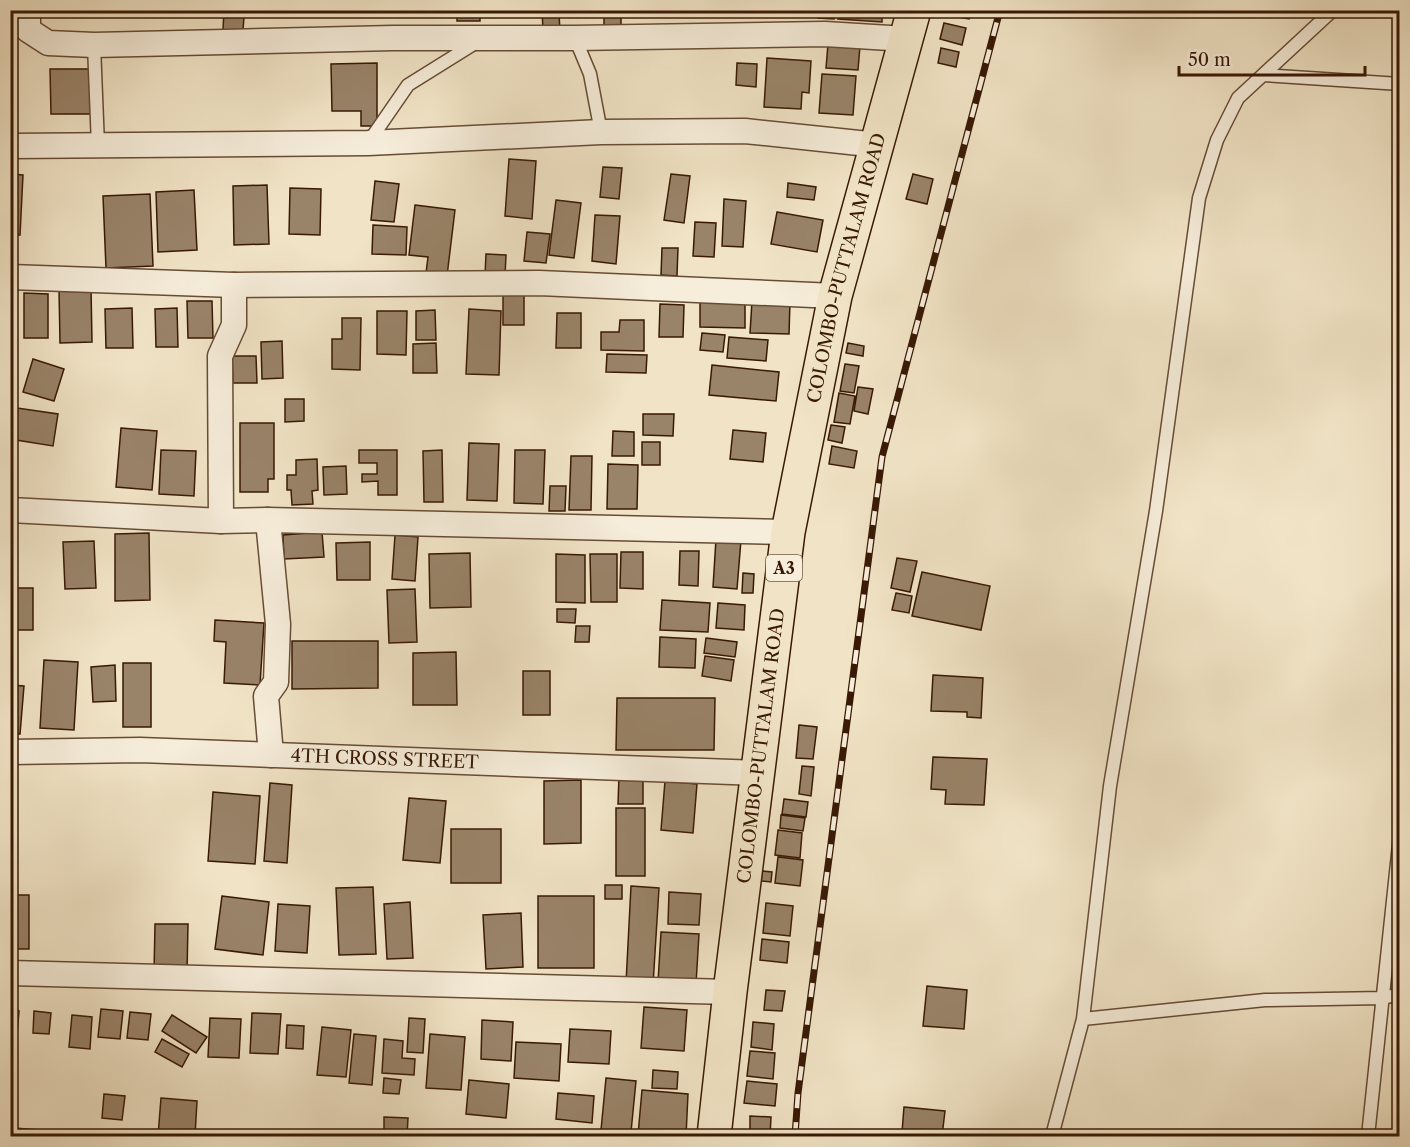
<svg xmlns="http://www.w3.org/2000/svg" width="1410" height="1147" viewBox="0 0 1410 1147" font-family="'Libre Caslon Text',serif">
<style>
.building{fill:#998369;stroke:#391905;stroke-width:1.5}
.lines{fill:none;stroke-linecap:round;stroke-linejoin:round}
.lane-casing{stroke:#674c35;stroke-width:15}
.street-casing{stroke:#674c35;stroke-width:27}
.highway-casing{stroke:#391905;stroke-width:36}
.lane{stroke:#f6edda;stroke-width:12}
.street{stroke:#f6edda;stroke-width:24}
.highway{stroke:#f1e4c6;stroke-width:33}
.rail-casing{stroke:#391905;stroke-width:7}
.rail{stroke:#f6edda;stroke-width:4.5;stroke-dasharray:14;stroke-linecap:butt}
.labels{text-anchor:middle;stroke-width:4.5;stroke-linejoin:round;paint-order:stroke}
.shield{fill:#f6edda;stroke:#725945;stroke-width:1.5}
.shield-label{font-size:16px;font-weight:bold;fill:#391905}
.street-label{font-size:18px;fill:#391905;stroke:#f6edda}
</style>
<rect width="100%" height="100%" fill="#f1e4c6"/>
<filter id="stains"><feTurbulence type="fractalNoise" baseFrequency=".00333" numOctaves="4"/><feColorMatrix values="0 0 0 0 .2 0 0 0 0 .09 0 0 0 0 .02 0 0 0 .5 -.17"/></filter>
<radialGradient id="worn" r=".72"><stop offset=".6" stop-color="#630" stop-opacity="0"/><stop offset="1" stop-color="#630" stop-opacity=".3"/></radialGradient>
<path class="building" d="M224,10H264V17H244L243,30H223Z
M331,10H355V15H331Z
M457,10H480V21H457Z
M542,10H566V14H559L560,31H543Z
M604,10H621V26H604Z
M646,10H674L675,13L646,14Z
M684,10H720V17H684Z
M819,10H834V19L818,18Z
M839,10H882V22L838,19Z
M953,10H971L969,19L952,16Z
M944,23L966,28L962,45L940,39Z
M828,44L860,46L858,70L826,68Z
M941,48L959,52L956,67L938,63Z
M767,58L811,61L809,93L802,92L801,109L764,107Z
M377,63V126H361V111H332L331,64Z
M737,63L757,64L756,87L736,85Z
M50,69H91V114H51Z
M822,74L856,76L853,115L819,113Z
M509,159L536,161L532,219L505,216Z
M603,167L622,168L619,199L600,197Z
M10,174L23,175L20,235H10Z
M671,174L690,176L684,223L664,220Z
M913,174L933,179L927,204L906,199Z
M375,181L399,184L394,222L371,220Z
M788,183L816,187L814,200L787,197Z
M267,185L269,244L234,245L233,186Z
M290,188L321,189L320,235L289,234Z
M194,190L197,250L158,252L156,192Z
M150,194L153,266L106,268L103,196Z
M724,199L746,201L743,247L722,246Z
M556,200L581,203L574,258L549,255Z
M415,205L455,210L447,276L426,273L428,257L409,255Z
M777,212L823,220L817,252L771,244Z
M595,215L620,216L616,264L592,261Z
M695,222L716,223L714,257L693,256Z
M373,225L407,227L406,255L372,254Z
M527,232L550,234L546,263L524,261Z
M662,248H678L677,276L661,275Z
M486,254L506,255L505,276L485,275Z
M91,288L92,342L60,343L59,289Z
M24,293L48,294V338H24Z
M503,295H524V325H503Z
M700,300L745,301V328L700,327Z
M187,301H212L213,338H188Z
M752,301L790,302L789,334L750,333Z
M660,304L684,305L683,337H659Z
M132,308L133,348H106L105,309Z
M177,308L178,347H156L155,309Z
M469,309L501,311L499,375L466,374Z
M435,310L436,340H416V311Z
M377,311H407L406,355L377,354Z
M557,313H581V348H556Z
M342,318H361L360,370L332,369V339H342Z
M620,320H644V351L601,350V332H619Z
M702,333L725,335L723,352L700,350Z
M729,337L768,340L766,361L727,358Z
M282,341L283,378L262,379L261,342Z
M436,343L437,373H413V344Z
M848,343L864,346L863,356L846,353Z
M607,354L647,355L646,373L606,372Z
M232,356H256L257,383H233Z
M33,359L64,369L54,401L23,392Z
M845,364L859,366L854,393L840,391Z
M712,365L779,372L776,401L709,395Z
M858,387L873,389L868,414L854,411Z
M839,393L855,396L850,424L834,422Z
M285,399H304V421L285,422Z
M10,407L58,414L53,446L10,439Z
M643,414H674L673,436L643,435Z
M240,423H274V479H268V492H240Z
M831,425L845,427L842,443L828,440Z
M121,428L157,431L152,490L116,487Z
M733,430L766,433L763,462L730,459Z
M613,431L634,432V456H612Z
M642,442H660V465H642Z
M469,443L499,444L497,501L467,500Z
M832,446L857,451L854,468L829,464Z
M161,450L196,451L194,496L159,494Z
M359,450H397V495H378V481L362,482V474H377V463H359Z
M442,450L443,502H424L423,451Z
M515,450H545L543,504L514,503Z
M571,456H592L591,510H569Z
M317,459L318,490L312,491L313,504L292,505L291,490H287V475H296V460Z
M608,464L638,465L637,509H607Z
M346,466L347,494L324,495L323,467Z
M550,486H566L565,511H549Z
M322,532L324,557L284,559L283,535Z
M149,533L150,600L115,601V534Z
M395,535L418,537L415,581L392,579Z
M716,539L741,540L737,589L713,587Z
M94,541L96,588L65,589L63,542Z
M370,542V580H337L336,543Z
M680,551H699L698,586L679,585Z
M621,552H643V589L620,588Z
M470,553L471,607L430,608L429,554Z
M556,554L585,555V603L556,602Z
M590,554H617V602H591Z
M897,558L917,561L910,592L891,588Z
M922,572L990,586L981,630L912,616Z
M743,573L754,574L753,593H742Z
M10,588H33V630H10Z
M415,589L417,642L389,643L387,590Z
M896,593L912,596L909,613L892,610Z
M662,600L710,603L708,632L660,630Z
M718,603L745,605L744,630L716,628Z
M557,609H576L575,623L557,622Z
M215,620L264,623L260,685L224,683L226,642L214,641Z
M576,626H590L589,642H575Z
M660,637L696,639L695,668L659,667Z
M706,638L737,642L735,657L704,653Z
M292,641H378V688L292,689Z
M456,652L457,705H413V653Z
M705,656L734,660L731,681L702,676Z
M44,660L78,662L74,730L40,728Z
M123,663H151V727H123Z
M115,665L116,701L93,702L91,667Z
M523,671H550V715H523Z
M933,675L983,678L981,718L967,717V712L931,711Z
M10,685L24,686L20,734H10Z
M617,698H715L714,750H616Z
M799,725L817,727L813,759L796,758Z
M933,757L987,759L984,805L945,804L946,790L931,789Z
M802,766L814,767L811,796L799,794Z
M619,776L643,777V804H618Z
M581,780V843L544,844V781Z
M665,781L697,784L693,833L661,830Z
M270,783L292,785L287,863L264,861Z
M213,792L260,796L255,864L208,861Z
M409,798L446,801L440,863L403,860Z
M784,799L808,802L806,817L782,814Z
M616,808H645V876H616Z
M781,815L805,818L803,831L780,828Z
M451,829H501V883H451Z
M778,830L802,833L800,858L775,855Z
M778,857L803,860L800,886L775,883Z
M762,871L772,872L771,882L761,881Z
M605,885H622V899H605Z
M631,886L659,888L653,985L626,983Z
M373,887L376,954L339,955L336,888Z
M669,892L701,894L699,925L668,924Z
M10,895H29V949H10Z
M222,896L269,902L263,955L215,949Z
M538,896H594V968H538Z
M410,902L413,958L387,959L384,904Z
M766,903L793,906L790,936L763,933Z
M278,904L310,906L307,953L275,951Z
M521,913L523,967L486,969L483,915Z
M155,924H188L187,973H154Z
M661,932L699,934L696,984L658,982Z
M762,939L789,942L787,963L760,960Z
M927,986L967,990L964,1029L923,1026Z
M766,990L785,991L782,1011L764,1010Z
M644,1007L687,1010L684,1051L641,1048Z
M101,1009L123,1011L120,1039L98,1037Z
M10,1011H19L15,1059H10Z
M34,1011L51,1013L49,1034L33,1033Z
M130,1012L151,1014L148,1040L127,1038Z
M252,1013L281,1014L278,1054L250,1053Z
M72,1015L92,1017L90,1049L69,1047Z
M172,1015L207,1037L196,1053L162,1031Z
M210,1018L241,1019L239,1058L208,1057Z
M409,1018L425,1019L423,1053L407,1052Z
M482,1020L513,1022L511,1061L481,1059Z
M753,1022L774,1024L772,1050L751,1047Z
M287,1025L304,1026L303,1049L286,1048Z
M322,1027L351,1030L346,1077L317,1075Z
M570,1029L611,1031L609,1064L568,1062Z
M354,1034L376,1036L372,1085L349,1083Z
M430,1034L465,1037L461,1090L426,1088Z
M162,1039L189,1054L182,1067L155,1052Z
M384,1039L403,1041L402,1058L415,1059L414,1075L382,1073Z
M516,1042L561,1044L559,1081L514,1078Z
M750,1051L775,1053L773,1079L747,1076Z
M653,1070L678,1072L677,1089L652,1088Z
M384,1078L401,1080L399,1094L383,1093Z
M606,1078L636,1081L631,1132L601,1130Z
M469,1080L509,1084L506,1118L466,1114Z
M747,1081L777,1084L775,1106L744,1103Z
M642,1090L688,1094L686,1136L638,1135Z
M558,1093L594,1096L592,1123L556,1119Z
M104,1094L125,1096L122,1120L102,1118Z
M161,1098L197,1101L195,1136H158Z
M904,1107L945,1111L942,1136H910V1132H902Z
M750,1116L771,1117L770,1136H750Z
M384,1117L408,1118L407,1136H384Z
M14,1128L39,1130V1136H13Z
M81,1130L112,1134L111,1136H81Z"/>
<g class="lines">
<defs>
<path id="lane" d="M575,38L590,74L601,132
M94,45L98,146
M1263,75L1400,84
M368,143L408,85L477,42
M1083,1019L1265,1000L1383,998L1400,994
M1052,1136L1083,1019L1110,786L1156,511L1199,198L1217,140L1238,98L1333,10
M1368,1136L1400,835"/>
<g id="street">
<path d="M28,10V30L48,43L94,45L393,38H575L825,34L906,39"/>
<path d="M10,146L368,143L601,132L745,131L878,145"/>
<path d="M10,277L234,285L539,283L835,296"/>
<path d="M234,285V325L220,356L221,521L268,520L788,532"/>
<path d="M10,510L221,521"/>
<path d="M268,520L278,624L276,682L266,696L271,755"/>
<path id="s1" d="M10,752L140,750L759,773"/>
<path d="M10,973L730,992"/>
</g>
<g id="highway">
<path id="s2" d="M714,1136L730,992L788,532L835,296L914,10"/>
</g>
</defs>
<use href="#lane" class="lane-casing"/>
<use href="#street" class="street-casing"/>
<use href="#highway" class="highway-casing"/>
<use href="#lane" class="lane"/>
<use href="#street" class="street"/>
<use href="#highway" class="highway"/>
<defs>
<path id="rail" d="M795,1136L798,1093L882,457L1000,10"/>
</defs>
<use href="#rail" class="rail-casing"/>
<use href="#rail" class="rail"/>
</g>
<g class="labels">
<rect class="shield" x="766" y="555" width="36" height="26" rx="4.5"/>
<g class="shield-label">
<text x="784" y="574">A3</text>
</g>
<g class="street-label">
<text dy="6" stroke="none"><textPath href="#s2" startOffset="879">COLOMBO-PUTTALAM ROAD</textPath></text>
<text dy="6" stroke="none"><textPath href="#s2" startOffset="393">COLOMBO-PUTTALAM ROAD</textPath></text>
<text dy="6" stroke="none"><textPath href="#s1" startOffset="375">4TH CROSS STREET</textPath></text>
</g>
</g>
<rect width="1410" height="1147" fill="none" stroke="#f1e4c6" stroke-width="36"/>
<rect x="12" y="12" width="1386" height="1123" fill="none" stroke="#391905" stroke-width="3"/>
<rect x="18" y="18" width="1374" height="1111" fill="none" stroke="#391905" stroke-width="1.5"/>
<path d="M1179 66v9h186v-9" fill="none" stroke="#391905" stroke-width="3"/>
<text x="1188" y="66" font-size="18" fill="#391905" stroke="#f6edda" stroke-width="4.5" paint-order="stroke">50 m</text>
<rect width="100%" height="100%" filter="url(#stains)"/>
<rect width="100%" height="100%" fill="url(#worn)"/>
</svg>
